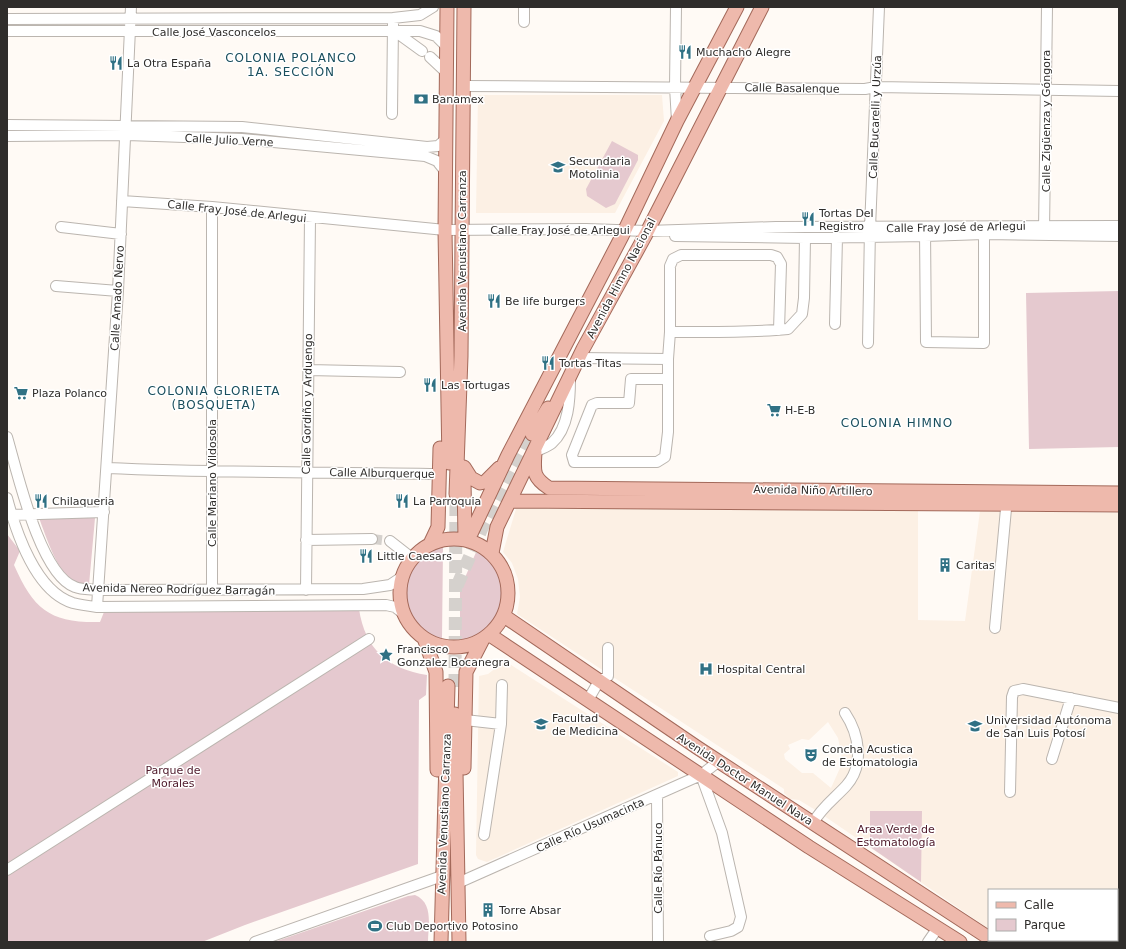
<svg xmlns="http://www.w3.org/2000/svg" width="1126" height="949" viewBox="0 0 1126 949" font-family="'DejaVu Sans',sans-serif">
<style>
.built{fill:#fcf0e4;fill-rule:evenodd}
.green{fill:#e5c9cf}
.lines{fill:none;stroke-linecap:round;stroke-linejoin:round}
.minor-tunnel{stroke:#d5d1cd;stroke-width:10;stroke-dasharray:10 5;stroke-linecap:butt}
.major-tunnel{stroke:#d5d1cd;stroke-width:13;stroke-dasharray:13 6;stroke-linecap:butt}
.minor-casing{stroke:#bbb5af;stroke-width:12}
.major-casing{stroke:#a3695a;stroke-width:15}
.minor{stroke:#fff;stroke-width:10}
.major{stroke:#eeb9ac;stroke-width:13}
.labels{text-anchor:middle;stroke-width:3;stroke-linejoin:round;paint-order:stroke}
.street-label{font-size:11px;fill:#2f2d2b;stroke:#fff}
.poi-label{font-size:11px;fill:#2f2d2b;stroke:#fff;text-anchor:start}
.park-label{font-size:11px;fill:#4d1829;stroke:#fff}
.neighbourhood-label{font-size:12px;letter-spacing:1px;fill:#194e5d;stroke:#fff}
</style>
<rect width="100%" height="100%" fill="#fffaf5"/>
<path class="built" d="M478,95H662L664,121L615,213H476Z
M516,509H918V620L965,621L980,511L1119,513V942H1008L1005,940H1117V890H989V929L817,811L799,800L790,799L784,793V789L517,614L520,597L518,579L512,563L503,552ZM828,722L838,738L842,758L840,768L831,788L813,773H802L785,759L784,754L790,749L788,745L802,739L809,740Z
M505,661L678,772V776L487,862L478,859L476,855L479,676L488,674Z"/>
<path class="green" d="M612,141L638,155V160L615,204L606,208L587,196L586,189Z
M1119,291V447L1029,449L1026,293Z
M39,518H95L89,585C85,585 80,586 76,584C58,575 46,536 39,518Z
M7,534L20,551L14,565C34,610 50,623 100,622L104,612L359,609C365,649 388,669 427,675L426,695L419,700L418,864L245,925L202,942H7Z
M443,547L442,639C433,639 426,633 421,627C417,622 412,618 409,612C406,607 406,600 406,594C407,570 420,553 443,547Z
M477,550C489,558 499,568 502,583C507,608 488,642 460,640V589Z
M870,811H922L921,882L870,847Z
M415,895C434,903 428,926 428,942H274L408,896Z"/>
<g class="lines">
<path class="minor-tunnel" d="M372,539L390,541"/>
<path class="major-tunnel" d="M457,586L482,528L532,434
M455,687L456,494"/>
<defs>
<path id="minor" d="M524,7V22
M676,7L675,87L677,121
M7,19L393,18L420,15L433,7
M393,30L422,51
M7,31H420L436,36L447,47
M430,57L446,72
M464,86L865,89L876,87L1119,91
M392,114L393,24
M7,125L242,127L427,147L438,146L446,139
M7,136L127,135L242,139L425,156L437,161L445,171
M122,201L212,207L445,230L586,229L647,231L776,227L1119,226
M212,207V590
M61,227L121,234
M925,230L926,342L984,343V234
M1044,231L1047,7
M675,236L805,238L925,236L984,234L1119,236
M56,286L118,291
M835,324L837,237
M779,330L781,264L777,257L771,255H681L673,259L670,266V332C709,332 748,333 788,329L802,314L804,298L805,238
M868,343L870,228L879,7
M579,358L668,359V432L665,457L657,462H574L572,455L592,405L597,403H629L631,379H667
M668,359L670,332
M308,370L400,372
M7,437C17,471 40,575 75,587C82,590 92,589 99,590L363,589L390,585L402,577
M535,452C540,449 547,447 552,443C569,428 570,399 570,378
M107,468C218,473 329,472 440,474
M7,498C16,532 36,592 73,603C81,605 89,606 97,607L386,605L395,607L404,614
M7,515L104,512
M306,540L372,539
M390,541L413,559
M306,590L310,218
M97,607L118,291L131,7
M995,628L1007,498
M588,700L599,681L608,676V648
M465,720L501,724L502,685
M1052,759L1071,698
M701,775L722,833L741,917L738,927L731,931L710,936
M1010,792L1012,697L1014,691L1023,689L1119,708
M657,795L658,942
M813,823C821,808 835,798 846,786C865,765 859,734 845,713
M484,835L501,724
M7,870L369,639
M458,883L701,775L719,761
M255,942L442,876
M928,942L937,929"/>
<path id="major" d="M447,7L445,230L449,463
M532,434L548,408
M535,452C534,471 532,477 549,488L1119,493
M464,467L471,478L480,483L485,482L499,468
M464,479L465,539
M456,494L461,356L464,7
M510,501L1119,505
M400 593a54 54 0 1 1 108 0a54 54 0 1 1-108 0Z
M468,540L508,455L622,236L677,121L737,7
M430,544L438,527L440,448
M492,553L497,527L583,349L645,236L762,7
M504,616L698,748L989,938
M490,635L809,847L960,942
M424,638L436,672L437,770
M455,714L459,942
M464,768L466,672L482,641
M441,942L448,686"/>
</defs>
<use href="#minor" class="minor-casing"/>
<use href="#major" class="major-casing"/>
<use href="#minor" class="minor"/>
<use href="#major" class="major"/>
</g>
<defs>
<symbol id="restaurant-bare" viewBox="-9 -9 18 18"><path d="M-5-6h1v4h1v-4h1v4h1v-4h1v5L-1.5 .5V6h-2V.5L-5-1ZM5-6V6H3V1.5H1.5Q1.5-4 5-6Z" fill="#307184" stroke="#fff" stroke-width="2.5" paint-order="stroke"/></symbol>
<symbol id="bank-bare" viewBox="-9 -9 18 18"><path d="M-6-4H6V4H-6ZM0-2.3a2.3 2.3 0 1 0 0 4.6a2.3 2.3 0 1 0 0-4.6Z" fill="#307184" stroke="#fff" stroke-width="2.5" paint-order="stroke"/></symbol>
<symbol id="school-bare" viewBox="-9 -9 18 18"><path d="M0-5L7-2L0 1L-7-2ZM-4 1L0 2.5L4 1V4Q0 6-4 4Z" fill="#307184" stroke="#fff" stroke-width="2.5" paint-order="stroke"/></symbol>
<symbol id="supermarket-bare" viewBox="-9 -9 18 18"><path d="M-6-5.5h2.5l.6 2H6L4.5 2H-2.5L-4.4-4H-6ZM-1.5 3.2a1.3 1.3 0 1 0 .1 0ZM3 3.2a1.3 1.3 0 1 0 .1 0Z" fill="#307184" stroke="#fff" stroke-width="2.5" paint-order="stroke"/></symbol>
<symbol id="building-bare" viewBox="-9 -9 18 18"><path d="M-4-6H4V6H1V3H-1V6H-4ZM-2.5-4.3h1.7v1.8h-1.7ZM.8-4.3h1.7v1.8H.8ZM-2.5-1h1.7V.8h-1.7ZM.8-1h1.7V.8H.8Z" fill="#307184" stroke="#fff" stroke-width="2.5" paint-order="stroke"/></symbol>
<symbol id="sight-bare" viewBox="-9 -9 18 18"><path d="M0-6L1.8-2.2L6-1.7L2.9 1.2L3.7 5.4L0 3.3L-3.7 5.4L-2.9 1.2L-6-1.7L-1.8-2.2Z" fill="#307184" stroke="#fff" stroke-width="2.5" paint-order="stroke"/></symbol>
<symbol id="hospital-bare" viewBox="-9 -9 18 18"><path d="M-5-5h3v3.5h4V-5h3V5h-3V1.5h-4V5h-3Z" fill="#307184" stroke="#fff" stroke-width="2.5" paint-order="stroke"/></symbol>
<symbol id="university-bare" viewBox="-9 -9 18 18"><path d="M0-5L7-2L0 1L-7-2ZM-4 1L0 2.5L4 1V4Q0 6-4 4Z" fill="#307184" stroke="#fff" stroke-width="2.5" paint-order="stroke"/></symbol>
<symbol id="theatre-bare" viewBox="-9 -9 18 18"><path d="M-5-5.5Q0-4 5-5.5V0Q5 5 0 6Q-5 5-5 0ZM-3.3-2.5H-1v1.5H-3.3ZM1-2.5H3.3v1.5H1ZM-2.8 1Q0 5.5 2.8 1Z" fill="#307184" stroke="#fff" stroke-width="2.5" paint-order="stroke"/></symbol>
<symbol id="stadium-bare" viewBox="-9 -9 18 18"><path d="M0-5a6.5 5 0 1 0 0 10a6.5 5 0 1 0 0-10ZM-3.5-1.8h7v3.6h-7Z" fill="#307184" stroke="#fff" stroke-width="2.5" paint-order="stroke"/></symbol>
</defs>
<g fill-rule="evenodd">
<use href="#restaurant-bare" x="675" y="42" width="20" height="20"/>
<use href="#restaurant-bare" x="106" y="53" width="20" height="20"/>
<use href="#bank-bare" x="411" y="89" width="20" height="20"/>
<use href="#school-bare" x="548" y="157" width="20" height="20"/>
<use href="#restaurant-bare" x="798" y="209" width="20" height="20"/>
<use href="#restaurant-bare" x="484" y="291" width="20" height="20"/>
<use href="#restaurant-bare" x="538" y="353" width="20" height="20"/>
<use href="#restaurant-bare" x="420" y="375" width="20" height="20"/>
<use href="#supermarket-bare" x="11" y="383" width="20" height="20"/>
<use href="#supermarket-bare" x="764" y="400" width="20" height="20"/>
<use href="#restaurant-bare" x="31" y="491" width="20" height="20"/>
<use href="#restaurant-bare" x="392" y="491" width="20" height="20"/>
<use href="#restaurant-bare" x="356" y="546" width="20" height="20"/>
<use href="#building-bare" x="935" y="555" width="20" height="20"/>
<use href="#sight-bare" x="376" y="645" width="20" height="20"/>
<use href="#hospital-bare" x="696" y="659" width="20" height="20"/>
<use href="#university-bare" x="531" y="714" width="20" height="20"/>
<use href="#university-bare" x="965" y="716" width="20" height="20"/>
<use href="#theatre-bare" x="801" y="745" width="20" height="20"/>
<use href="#building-bare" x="478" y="900" width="20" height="20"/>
<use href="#stadium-bare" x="365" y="916" width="20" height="20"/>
</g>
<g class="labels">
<g class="street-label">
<text x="214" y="36">Calle José Vasconcelos</text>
<text transform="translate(792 88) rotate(1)" y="4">Calle Basalenque</text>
<text transform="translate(875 117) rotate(-88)" y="4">Calle Bucarelli y Urzúa</text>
<text transform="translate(1046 121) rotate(-90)" y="4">Calle Zigüenza y Góngora</text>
<text transform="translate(229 140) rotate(3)" y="4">Calle Julio Verne</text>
<text transform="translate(237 211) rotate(6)" y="4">Calle Fray José de Arlegui</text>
<text transform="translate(956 227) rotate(-1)" y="4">Calle Fray José de Arlegui</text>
<text x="560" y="234">Calle Fray José de Arlegui</text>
<text transform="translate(462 251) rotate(-90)" y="4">Avenida Venustiano Carranza</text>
<text transform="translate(621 278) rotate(-62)" y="4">Avenida Himno Nacional</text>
<text transform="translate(117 298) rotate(-87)" y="4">Calle Amado Nervo</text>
<text transform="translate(307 404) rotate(-89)" y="4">Calle Gordiño y Arduengo</text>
<text transform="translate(382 473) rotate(1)" y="4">Calle Alburquerque</text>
<text transform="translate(212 483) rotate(-90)" y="4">Calle Mariano Vildosola</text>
<text transform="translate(813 490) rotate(1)" y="4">Avenida Niño Artillero</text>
<text transform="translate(179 589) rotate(1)" y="4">Avenida Nereo Rodríguez Barragán</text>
<text transform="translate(745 779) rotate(33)" y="4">Avenida Doctor Manuel Nava</text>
<text transform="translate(444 814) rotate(-88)" y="4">Avenida Venustiano Carranza</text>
<text transform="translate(590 825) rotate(-24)" y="4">Calle Río Usumacinta</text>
<text transform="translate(658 868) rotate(-90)" y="4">Calle Río Pánuco</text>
</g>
<g class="poi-label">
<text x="696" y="56">Muchacho Alegre</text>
<text x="127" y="67">La Otra España</text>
<text x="432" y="103">Banamex</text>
<text x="569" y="165">Secundaria<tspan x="569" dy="13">Motolinia</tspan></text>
<text x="819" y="217">Tortas Del<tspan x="819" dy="13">Registro</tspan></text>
<text x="505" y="305">Be life burgers</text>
<text x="559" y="367">Tortas Titas</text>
<text x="441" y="389">Las Tortugas</text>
<text x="32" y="397">Plaza Polanco</text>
<text x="785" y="414">H-E-B</text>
<text x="52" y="505">Chilaqueria</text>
<text x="413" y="505">La Parroquia</text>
<text x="377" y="560">Little Caesars</text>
<text x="956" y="569">Caritas</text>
<text x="397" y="653">Francisco<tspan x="397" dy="13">Gonzalez Bocanegra</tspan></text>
<text x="717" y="673">Hospital Central</text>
<text x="552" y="722">Facultad<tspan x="552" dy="13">de Medicina</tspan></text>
<text x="986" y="724">Universidad Autónoma<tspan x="986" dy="13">de San Luis Potosí</tspan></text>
<text x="822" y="753">Concha Acustica<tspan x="822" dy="13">de Estomatologia</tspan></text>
<text x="499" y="914">Torre Absar</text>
<text x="386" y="930">Club Deportivo Potosino</text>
</g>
<g class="park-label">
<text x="173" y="774">Parque de<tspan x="173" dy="13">Morales</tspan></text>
<text x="896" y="833">Area Verde de<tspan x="896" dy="13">Estomatología</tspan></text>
</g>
<g class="neighbourhood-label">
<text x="291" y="62">COLONIA POLANCO<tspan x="291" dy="14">1A. SECCIÓN</tspan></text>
<text x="214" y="395">COLONIA GLORIETA<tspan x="214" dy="14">(BOSQUETA)</tspan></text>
<text x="897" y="427">COLONIA HIMNO</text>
</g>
</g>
<rect width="1126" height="949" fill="none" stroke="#2f2d2b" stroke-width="16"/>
<rect x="988" y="889" width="130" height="52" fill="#ffffff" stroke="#acabaa"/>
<rect x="996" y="902" width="20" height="6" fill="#eeb9ac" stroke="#acabaa"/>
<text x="1024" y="909" font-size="12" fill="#2f2d2b">Calle</text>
<rect x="996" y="919" width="20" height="12" fill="#e5c9cf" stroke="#acabaa"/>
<text x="1024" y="929" font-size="12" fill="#2f2d2b">Parque</text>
</svg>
